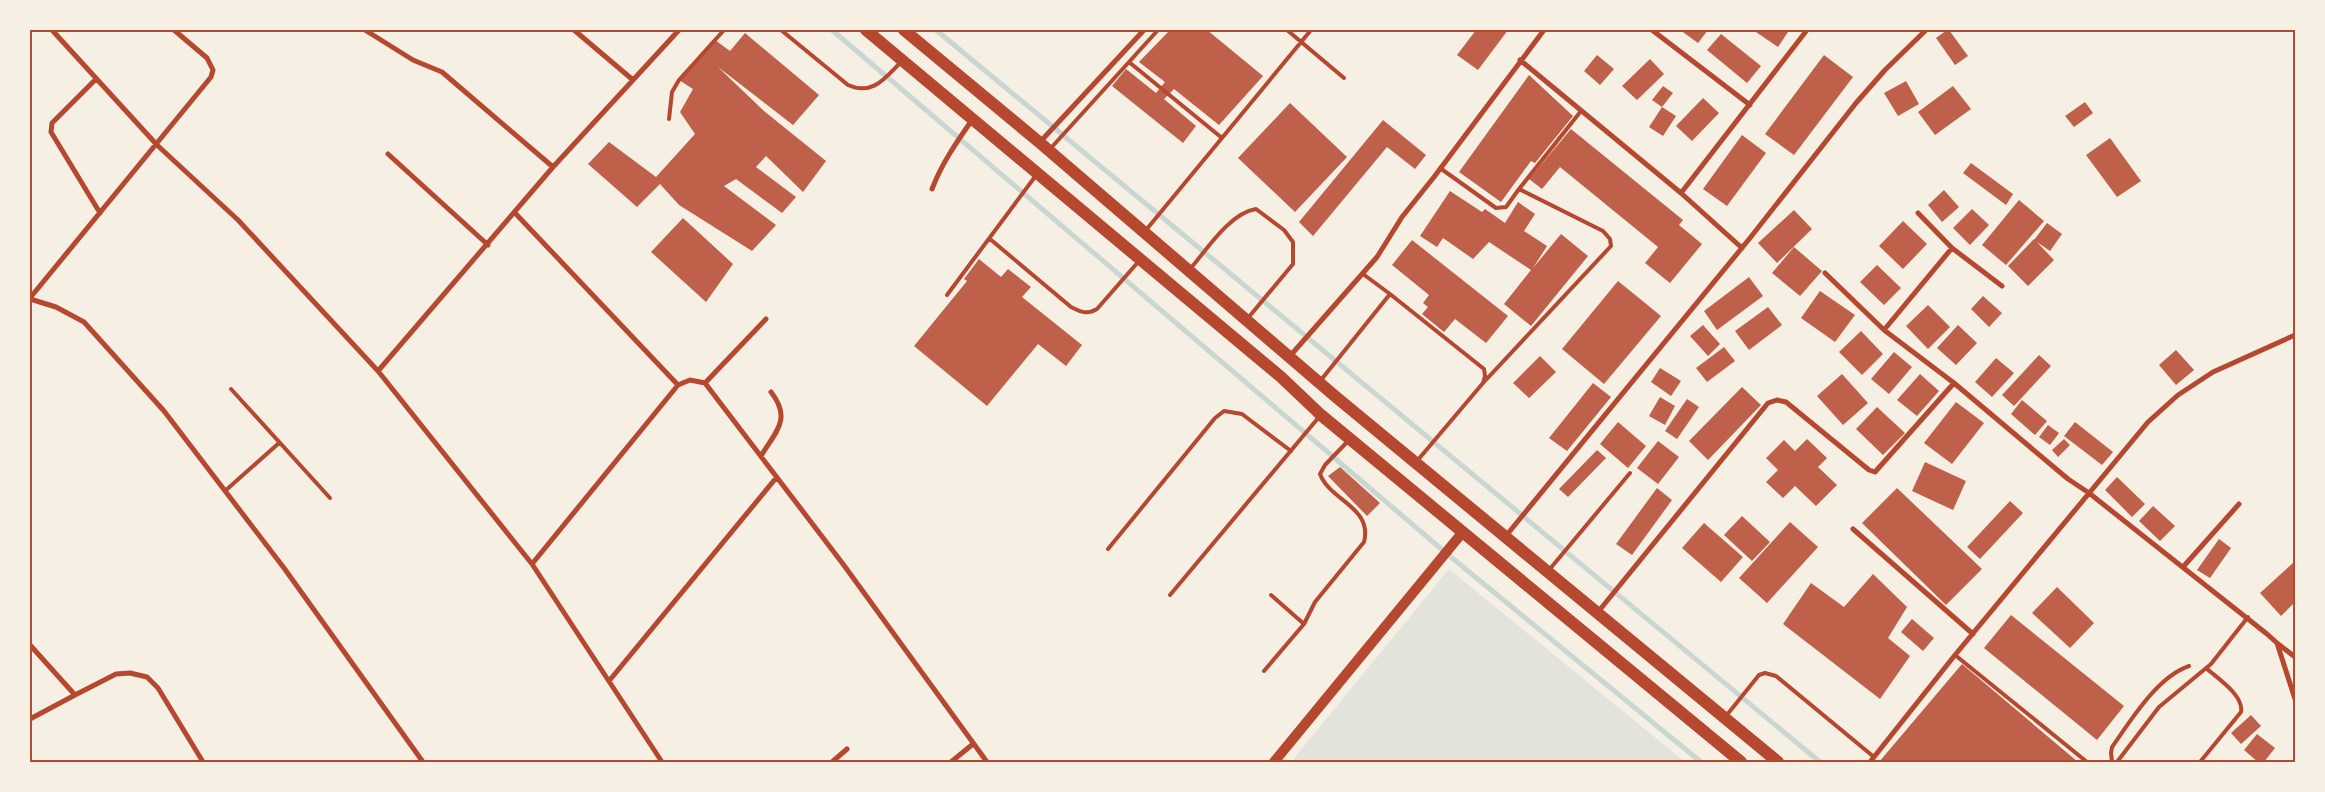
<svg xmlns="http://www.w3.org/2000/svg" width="2325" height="792" viewBox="0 0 2325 792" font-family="Inter,sans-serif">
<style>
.green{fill:#e2e4dc}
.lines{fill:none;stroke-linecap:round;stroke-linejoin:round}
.stream{stroke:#c9d6d2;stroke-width:5}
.building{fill:#bf614a}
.service{stroke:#b5482f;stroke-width:4}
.minor{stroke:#b5482f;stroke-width:5}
.secondary{stroke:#b5482f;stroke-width:10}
.trunk{stroke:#b5482f;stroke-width:12}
.neatline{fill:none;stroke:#b5482f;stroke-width:2}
</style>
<rect width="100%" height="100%" fill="#f6efe4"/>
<path class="green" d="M1449,569L1685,762H1291Z"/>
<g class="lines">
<path class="stream" d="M832,30L1446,553L1701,762
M936,30L1820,762"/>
</g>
<path class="building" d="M1170,30H1207L1263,76L1219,125L1174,89L1164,99L1196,126L1183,143L1112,86L1126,69L1156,93L1165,82L1139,62Z
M1476,30H1508L1478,70L1457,55Z
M1680,30H1708L1698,43Z
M1753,30H1786L1788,32L1778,47Z
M1947,30H1949L1968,56L1955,65L1936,38Z
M745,33L819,95L793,125L718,67L764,111L826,161L803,192L766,156L756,167L796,197L782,213L736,179L724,186L776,225L752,251L679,205L660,184L637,207L588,164L609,142L656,177L695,134L680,112L693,89L679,80L715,40L730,51Z
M1721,34L1761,66L1747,83L1707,50Z
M1597,55L1614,69L1600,85L1584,71Z
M1824,55L1853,77L1794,155L1765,134Z
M1650,59L1664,74L1637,100L1622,86Z
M1529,75L1573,116L1535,163L1531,161L1501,202L1459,172Z
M1906,81L1919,104L1898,116L1884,93Z
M1663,86L1673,93L1662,107L1676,116L1663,136L1649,127L1662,107L1652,100Z
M1953,86L1971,109L1935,135L1918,112Z
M1703,98L1719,113L1692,141L1676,126Z
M2085,102L2093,113L2074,127L2065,116Z
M1290,103L1347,157L1295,212L1238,158Z
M1383,120L1426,155L1415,169L1387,147L1313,236L1299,222Z
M1571,129L1683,220L1679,225L1702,244L1670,283L1645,263L1658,247L1560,167L1542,189L1529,179Z
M1742,135L1766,153L1727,206L1703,189Z
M2110,138L2141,181L2117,197L2086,155Z
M1971,163L2013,194L2006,205L1963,173Z
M1944,190L1959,207L1942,222L1928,205Z
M1450,191L1482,212L1485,209L1505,223L1518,202L1535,214L1524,231L1547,246L1533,268L1561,234L1588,256L1531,326L1504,304L1531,270L1489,242L1473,259L1443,238L1437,247L1420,236Z
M2019,200L2044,221L2006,265L1982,245Z
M1972,209L1989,225L1970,245L1953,228Z
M1794,210L1812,229L1777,263L1758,243Z
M683,218L733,264L706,302L651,252Z
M1903,221L1927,244L1903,269L1879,246Z
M2047,223L2062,234L2050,251L2034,240Z
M2034,239L2054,260L2028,286L2008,266Z
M1412,240L1508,316L1486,343L1455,319L1444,332L1422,314L1428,307L1423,303L1429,295L1392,265Z
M1794,247L1822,271L1800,296L1772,273Z
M979,259L1001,277L1008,269L1031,287L1022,297L1082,345L1066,366L1038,344L987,406L914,346L967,281L964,279Z
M1877,265L1901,288L1884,305L1860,282Z
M1749,277L1763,296L1717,330L1704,311Z
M1618,281L1661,316L1604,384L1562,349Z
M1820,291L1855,315L1835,342L1801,318Z
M1983,296L2002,313L1989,327L1971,309Z
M1928,305L1950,327L1928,349L1906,326Z
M1768,307L1782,325L1749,350L1735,331Z
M1703,325L1720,344L1708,356L1690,336Z
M1958,325L1977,343L1956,365L1937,348Z
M1861,331L1883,354L1862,375L1839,352Z
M1724,347L1735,361L1707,382L1696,368Z
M2176,350L2194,370L2176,385L2159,365Z
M1894,352L1912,367L1889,394L1871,379Z
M2039,355L2051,366L2014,406L2002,395Z
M1540,356L1556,372L1529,398L1513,383Z
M1996,358L2014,373L1992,397L1975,382Z
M1660,368L1681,381L1671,396L1651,382Z
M1842,374L1868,403L1843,425L1817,396Z
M1920,374L1939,391L1917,416L1897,400Z
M1593,383L1611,397L1567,451L1549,438Z
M1742,387L1761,405L1708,460L1689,441Z
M1660,397L1675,406L1665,425L1649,416Z
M1687,399L1699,407L1677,439L1665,431Z
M2022,400L2047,421L2035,435L2011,414Z
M1956,402L1984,423L1952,464L1924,443Z
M1877,407L1905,433L1883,455L1856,429Z
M1618,422L1646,446L1628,468L1600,444Z
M2075,422L2113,452L2102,465L2064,436Z
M2048,425L2059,433L2050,445L2039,437Z
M1807,439L1827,458L1818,467L1837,485L1816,506L1795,486L1783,498L1766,482L1778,470L1766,458L1784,440L1795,451Z
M2064,439L2070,445L2058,457L2052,450Z
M1658,441L1679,457L1658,484L1637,468Z
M1597,450L1606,458L1568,497L1559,489Z
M1925,462L1966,481L1953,510L1912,491Z
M1340,467L1380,503L1367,516L1328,476Z
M2117,477L2145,504L2132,517L2105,490Z
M1657,488L1672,500L1632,555L1616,544Z
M1897,488L1982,569L1946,605L1862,523Z
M2010,501L2023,513L1980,559L1967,547Z
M2153,506L2175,526L2160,541L2139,521Z
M1742,516L1770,542L1752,561L1724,535Z
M1790,522L1818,547L1767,603L1739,578Z
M1704,523L1743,557L1721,582L1682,548Z
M2219,539L2231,548L2210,578L2197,570Z
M2295,561V602L2281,616L2260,593Z
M1873,574L1907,607L1888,638L1910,656L1880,699L1783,624L1811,583L1844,607Z
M2057,587L2094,623L2070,648L2032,613Z
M2011,615L2124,706L2097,740L1984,648Z
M1912,619L1934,638L1923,651L1901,632Z
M1962,664L2078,762H1879Z
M2251,715L2261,726L2241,744L2231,733Z
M2257,734L2275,748L2264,762H2258L2244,750Z"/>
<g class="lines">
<path class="service" d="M781,30L848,85C873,96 885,78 901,62
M1287,30L1344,78
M1129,62L1222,138
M669,119L672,92L679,80L724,30
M1050,149L1158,30
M1440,168L1496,208L1506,207L1519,189L1603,231L1610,239L1611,246L1483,383
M1519,189L1581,111
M1146,230L1311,30
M990,239L1071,307C1081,312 1087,315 1097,309L1139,261
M1191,268C1207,249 1230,213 1256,209L1284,230L1293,242V264L1248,318
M1363,274L1390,294
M947,295L1037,174
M1321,380L1390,294L1484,369L1485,376L1483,383L1417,461
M231,389L330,498
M225,491L279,443
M1108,549L1215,418L1224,411L1242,414L1291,451
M1549,570L1630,473
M1170,595L1319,417
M1271,595L1304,624
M1955,655L2087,762
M1264,671L1304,624L1315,602L1364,542C1373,507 1330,501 1320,474L1325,465L1349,440
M1726,716L1759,675L1765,673L1776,676L1874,757
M2112,762L2111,753L2112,747C2131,720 2157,677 2189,666
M2117,762L2159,707L2211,664L2248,617
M2200,762L2241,712C2244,695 2217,678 2206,668"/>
<path class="minor" d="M52,30L157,145L238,220L378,371L532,564L662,762
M365,30L413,60L442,72L553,167
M574,30L633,80
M1652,30L1750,105
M1520,60L1681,193L1807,30
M96,79L52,123L51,132L100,213
M1040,142L1144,30
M388,154L488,245
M932,189C942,163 956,143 972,120
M1681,193L1742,248
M515,213L678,385
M1918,213L1952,248
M1825,273L1884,330L1954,383
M30,298L211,77L213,70L207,58L174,30
M30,299L56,307L84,322L164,411L284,568L423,762
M1884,330L1952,248L2002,286
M1290,356L1377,257L1402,217L1434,177L1544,30
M378,371L553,167L679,30
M705,383L843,564L987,762
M705,383L766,319
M761,456C776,431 792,419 771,392
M1853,529L1973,634
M1505,537L1750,238L1856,103L1885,70L1926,30
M532,564L678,385L690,380L705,383
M2183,567L2239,504
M1598,612L1768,403L1777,400L1786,402L1869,470L1875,472L1954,383L2068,479L2089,493L2267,634L2277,643L2295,699
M2277,643L2295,657
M30,645L75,695L116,674L130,673L147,677L158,688L203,762
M609,681L776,478
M30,719L75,695
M832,762L847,749
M951,762L973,744
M1870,762L1955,655L2148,422L2178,395L2213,372L2295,335"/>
<path class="secondary" d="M1274,762L1462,533"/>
<path class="trunk" d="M866,30L1281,377L1321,415L1741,762
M904,30L1039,142L1336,397L1778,762"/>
</g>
<rect width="2325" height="792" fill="none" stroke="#f6efe4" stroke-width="62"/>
<rect x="31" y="31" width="2263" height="730" class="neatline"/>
</svg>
